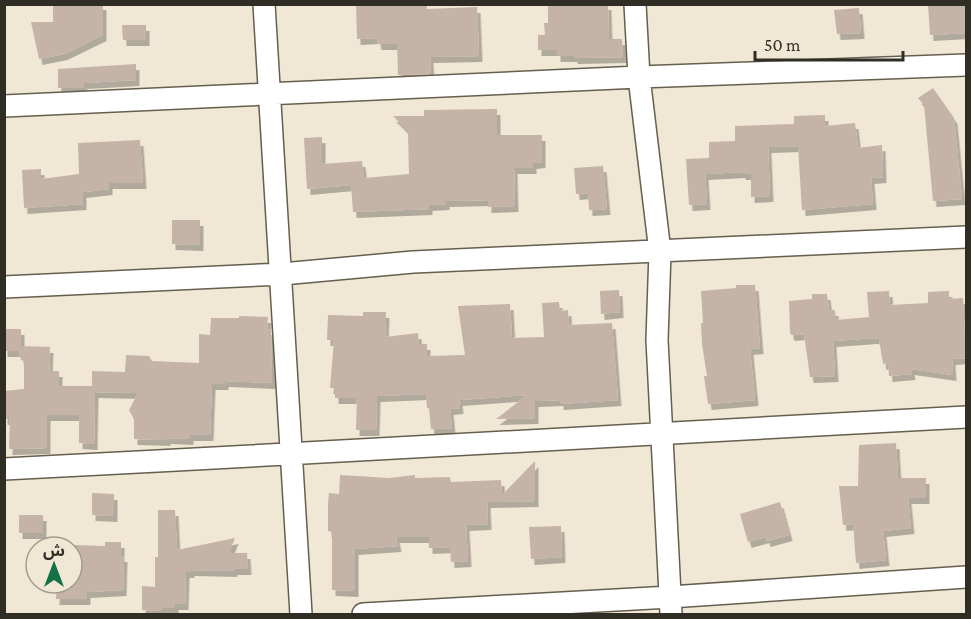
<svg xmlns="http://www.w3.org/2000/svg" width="971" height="619" viewBox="0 0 971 619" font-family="'Crimson Pro','Noto Sans Arabic',serif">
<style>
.building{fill:#c4b3a6;filter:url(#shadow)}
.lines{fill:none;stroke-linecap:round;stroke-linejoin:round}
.minor-casing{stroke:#665f4f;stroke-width:24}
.minor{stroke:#fff;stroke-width:21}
</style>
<defs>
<filter id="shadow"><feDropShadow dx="3.5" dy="6" stdDeviation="0" flood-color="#0004"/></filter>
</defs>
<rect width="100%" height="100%" fill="#f0e8d5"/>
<path class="building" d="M53,4H103V35L64,54L39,59L31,22H53Z
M356,4H427V9L477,7L479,56L430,57L431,74L398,75L397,44H378L377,38L357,39Z
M548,4H608L609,39H622L623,57L574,58V56H557V50H538V35H545L544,23H548Z
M928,4H966V33L930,35Z
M859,8L861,33L837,34L834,10Z
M122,25H146V40H123Z
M136,64V80L84,83V88H58V69Z
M933,88L954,118L962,199L933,201L924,105L918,98Z
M497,109V135H542V162L533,163V168H514L515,206L488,207V200L446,201V204L429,205V209L353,212L351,185L307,189L304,138L322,137V164L362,161L364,178L409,174L408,131L393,116H424V110Z
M825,115V126L855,123L858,148L882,145L883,177L871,178L873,204L802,210L798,146L768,147L770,196L751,197V174H742V172L705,174L707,204L689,205L686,159L709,158V142L735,141V126L794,124V116Z
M140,140L143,183H109V189L83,192V204L24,208L22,170L41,169V179L79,174L78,143Z
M603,166L607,209L589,210L588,193L576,194L574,168Z
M172,220H200V245L172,244Z
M736,285H755L760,348L750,349L755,400L708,404L704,376H707L702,344L701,323H703L701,291L736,288Z
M619,290L620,312L601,314L600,291Z
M889,291L890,305L928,303V292L949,291V299L963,298L966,358L952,359L953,375L911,369L912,374L889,376L888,363L883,364L879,339L874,338L833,341L835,376L810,377L804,334L791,335L790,332L789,301L812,299V294H827L829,310H835L836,320L869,317L867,292Z
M559,302L560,311L568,310L569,325L612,323L618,400L560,404V400L535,401V418L496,419L527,395L459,400L460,408L450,409L452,428L431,429L429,408H427L426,394L377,396L376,430H356L357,398H335V388H330L334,340H327L328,315L363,316V312H386L385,337L418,333L419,344H427V356L465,355L458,306L510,304L512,338L544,337L542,303Z
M239,316L268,317L267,329H271L272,383L225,381V384H212L210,435H190V439L167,438V440L134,439V419L129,410L138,393L95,392L94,444L79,443V415H47V448L9,449L10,419H4V391L24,389V361L21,360L19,351H4V329H21V346L50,347L49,371H59V386H92V371L125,372L126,355L149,356L152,361L199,363V334L210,335L211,318H239Z
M896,443L898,478H926V498H908L911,528L883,531L886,560L856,563L853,524L843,525L839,486H858L859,445Z
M535,461V501L487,502L488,524L466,525L468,561L451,562L450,547L429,548V537H396L398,546L355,549V591L332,590V532L328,531V504L329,493L339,494L340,475L389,478L415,475V478L450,477L451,482L501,480L502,495Z
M92,493L114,494V516L92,515Z
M780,502L789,535L767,541L766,537L748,542L740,514Z
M158,510H175L177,550L235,538L229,553H247L248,569H234V571L191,570V572H186L185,604H175V608H162V611L142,610V586L155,587V557H158Z
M19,515H43V533H19Z
M561,526L562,557L531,559L529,527Z
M105,542H121V556H124L123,590L87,592V599H56L57,583H74L75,545L105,546Z"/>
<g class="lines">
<defs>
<path id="minor" d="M264,4L301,614
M635,4L639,77L660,252L657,340L671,614
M4,106L639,77L966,65
M4,287L282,274L413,262L966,237
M4,469C325,453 646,432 966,417
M363,614L670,597L966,577"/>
</defs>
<use href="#minor" class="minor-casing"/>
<use href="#minor" class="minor"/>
</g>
<rect width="971" height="619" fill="none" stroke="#302d25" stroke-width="12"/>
<g transform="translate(54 565)"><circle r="28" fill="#f0e8d5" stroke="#a39d8f" stroke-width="1.5"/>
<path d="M0-4.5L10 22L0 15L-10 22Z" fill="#127146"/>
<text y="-9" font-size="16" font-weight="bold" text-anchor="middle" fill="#302d25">ش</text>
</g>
<path d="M755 51v9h148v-9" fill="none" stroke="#302d25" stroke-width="3"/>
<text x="764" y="51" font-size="18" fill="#302d25" stroke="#f0e8d5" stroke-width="4.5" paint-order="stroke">50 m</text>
</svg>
